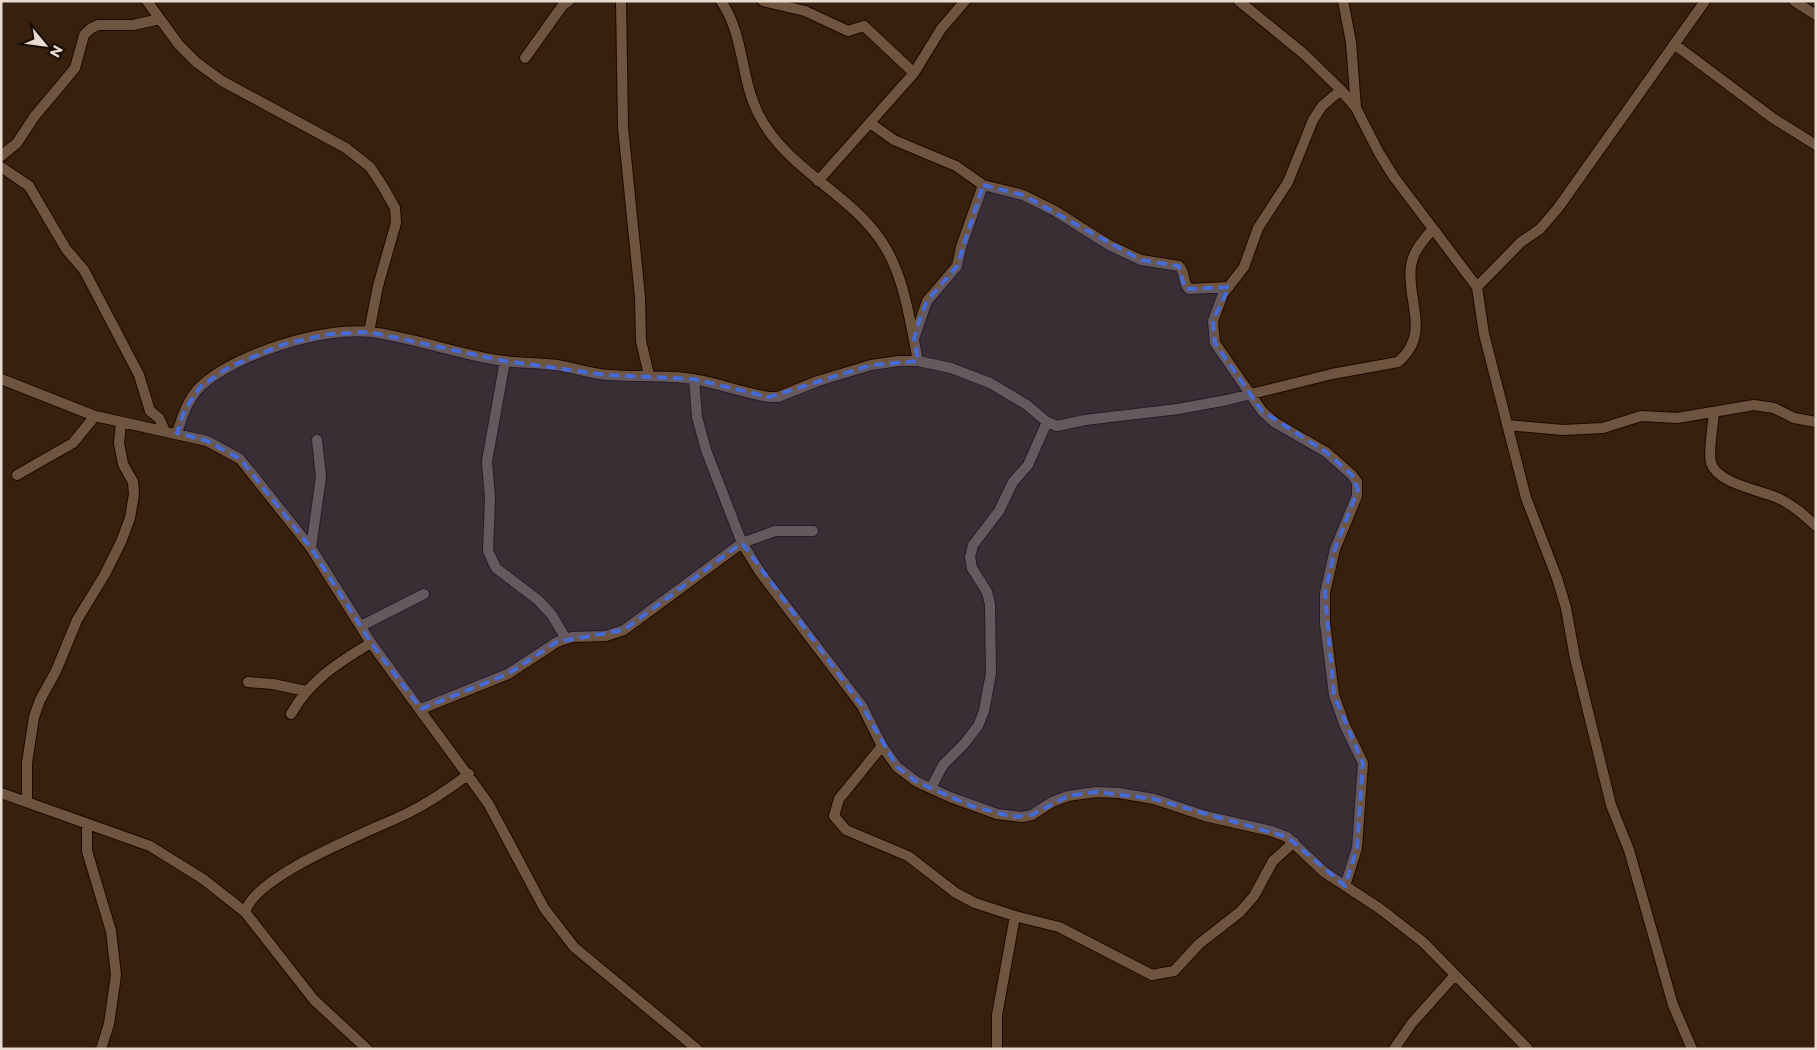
<svg xmlns="http://www.w3.org/2000/svg" width="1817" height="1050" viewBox="0 0 1817 1050" font-family="Montserrat,sans-serif">
<style>
.lines{fill:none;stroke-linecap:round;stroke-linejoin:round}
.minor-casing{stroke:#1e0900;stroke-width:12}
.minor{stroke:#6f5540;stroke-width:10}
.marked{fill:#466ad6;fill-opacity:0.2;stroke:#466ad6;stroke-width:4;stroke-dasharray:10 6;stroke-linejoin:round}
</style>
<rect width="100%" height="100%" fill="#37200d"/>
<g class="lines">
<defs>
<path id="minor" d="M147,1L179,45L196,62L222,81L346,148L370,167L382,185L395,208L396,223L378,286L369,332
M621,1L623,127L640,297L641,341L649,375
M721,1C745,36 740,79 759,115C787,169 846,191 880,239C904,273 910,321 918,361
M763,1L805,11L848,31L864,26L914,73
M1239,1L1304,54L1341,90L1356,108L1379,153L1394,177L1477,287L1484,334L1526,498L1557,578L1566,608L1575,658L1611,805L1629,850L1673,1005L1692,1049
M1343,1L1351,42L1356,108
M1794,1L1816,15
M1674,44L1774,119L1816,145
M525,58L563,5L569,1
M1341,90L1322,106L1313,120L1288,182L1258,228L1244,267L1223,294L1213,321L1215,343L1262,411L1274,422L1326,452L1352,475L1357,482V496L1335,549L1325,593V623L1334,695L1345,726L1363,763L1357,848L1345,886
M870,123L894,140L956,166L983,185L1023,195L1055,211L1109,245L1141,260L1179,266C1186,272 1182,282 1189,289L1229,287
M1,156L17,143L34,117L75,68L84,35L90,29L98,25H133L160,19
M1,167L29,186L66,249L84,270L139,375L150,411L159,418L165,431
M818,181L914,73L941,29L965,1
M1477,287L1521,242L1540,229L1558,208L1705,1
M915,336L927,301L957,266L961,247L983,185
M505,361L487,461L490,499L488,551L496,568L538,600L552,615L566,639
M1,379L95,416L207,441L240,459L311,548L371,643L488,803L544,908L574,947L697,1049
M694,379L697,417L706,450L742,543L760,572L862,706L882,746L897,767L917,782L950,797L997,814L1022,817L1032,815L1052,802L1068,796L1096,792L1119,793L1154,799L1205,816L1271,831L1287,837L1324,872L1379,908L1423,942L1528,1049
M1714,413C1713,425 1708,452 1711,463C1718,484 1760,490 1778,498C1793,505 1804,515 1816,526
M1507,425L1563,430L1603,428L1641,416L1677,418L1754,405L1774,408L1794,418L1816,422
M177,433C182,417 188,398 201,386C235,354 325,326 371,332C416,338 459,355 504,361C522,363 539,363 557,365C575,368 591,374 609,375C637,377 664,375 692,379C719,383 743,393 769,397H778L818,381L871,365L899,361H918L951,368L990,383L1027,405L1047,422L1057,426L1085,420L1178,409L1227,400L1332,374L1398,362C1432,333 1406,301 1411,266C1413,251 1423,241 1432,230
M17,475L73,443L95,416
M311,548L321,477L317,440
M361,626L424,594
M248,682L273,684L306,691
M421,709L508,674L557,642L572,637L606,636L624,630L742,543L775,531H813
M291,714C310,680 339,662 371,643
M882,746L839,799L834,816L846,830L908,856L956,893L975,903L1015,916L1059,927L1152,975L1174,971L1199,944L1240,912L1254,896L1273,861L1294,842
M931,788L943,765L964,744L978,726L984,711L991,673L990,604L987,592L972,568L970,557L973,545L999,511L1013,482L1028,465L1047,422
M1,793L150,846L203,879L245,912L314,1000L367,1049
M27,802V763L34,717L40,700L56,671L77,620L105,574L121,542L130,518L134,494L133,482L123,464L119,443L121,423
M87,824V851L111,931L116,975L109,1024L101,1049
M245,912C256,874 371,831 408,813C430,802 449,789 469,774
M997,1049V1015L1015,916
M1394,1049L1412,1023L1455,975"/>
</defs>
<use href="#minor" class="minor-casing"/>
<use href="#minor" class="minor"/>
</g>
<path class="marked" d="M983,185L1023,195L1141,260L1179,266L1185,289L1229,287L1213,321L1215,343L1262,411L1326,452L1352,475L1358,490L1335,549L1325,593L1334,695L1363,763L1357,848L1345,886L1287,837L1154,799L1096,792L1068,796L1032,815L1013,817L971,806L917,782L897,767L862,706L742,543L624,630L557,642L508,674L421,709L371,643L311,548L240,459L207,441L177,433L184,411L200,387L229,367L284,344L330,334L369,332L505,361L607,375L694,379L769,397L871,365L918,361L914,339L919,321L927,301L957,266Z"/>
<rect width="1817" height="1050" fill="none" stroke="#eadbcf" stroke-width="5"/>
<g transform="translate(45 45) rotate(119)" stroke="#170d06" stroke-width="4" paint-order="stroke">
<path d="M0-4L9 19L0 12L-9 19Z" fill="#eadbcf"/>
<text y="-8" font-size="14" font-weight="bold" text-anchor="middle" fill="#eadbcf">N</text>
</g>
</svg>
